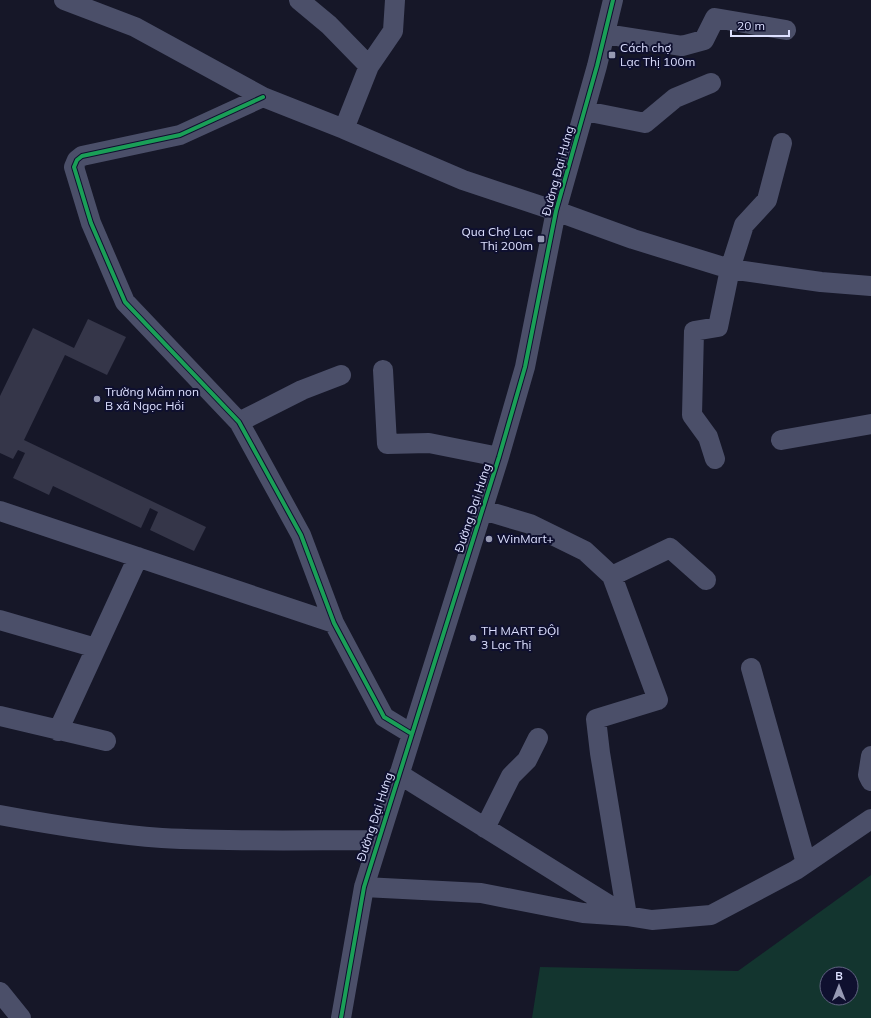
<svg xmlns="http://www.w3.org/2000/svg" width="871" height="1018" viewBox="0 0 871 1018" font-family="Mulish,sans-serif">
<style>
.green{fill:#13352f;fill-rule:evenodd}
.building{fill:#353649}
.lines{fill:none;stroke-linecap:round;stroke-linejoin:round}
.minor{stroke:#4b4f69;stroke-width:20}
.cycleway-casing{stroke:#0f102f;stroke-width:6}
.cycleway{stroke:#1a9f57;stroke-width:4}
.poi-dot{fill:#979ab4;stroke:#0f102f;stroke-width:1.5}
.labels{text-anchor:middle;stroke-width:4;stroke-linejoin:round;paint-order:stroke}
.poi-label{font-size:12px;fill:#dde0ff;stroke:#0f102f;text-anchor:start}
.street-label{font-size:12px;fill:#dde0ff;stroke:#0f102f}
</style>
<rect width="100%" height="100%" fill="#161728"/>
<path class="green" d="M871,875V1018H532L540,967L738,971ZM827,974H851V998H827Z"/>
<path class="building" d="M88,319L126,337L107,375L65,355L24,440L206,527L194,551L150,530L158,512L150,508L141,528L53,486L49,495L13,478L25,453L18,450L13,459L0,453V396L33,328L74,348Z"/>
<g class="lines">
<path class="minor" d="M64,0L135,27L263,97L344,129L463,180L556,211L633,239L730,269L821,282L871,286
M299,0L329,25L369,66
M605,34L682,46L704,40L715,18L786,30
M263,97L180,135L82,156L77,160L74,167L91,223L125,302L239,422L301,535L334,623L384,717L412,734
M585,111L645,123L675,98L711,83
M344,129L369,66L393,31L395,0
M383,370L387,444L429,443L499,457
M239,422L302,390L341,375
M781,440L871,424
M715,459L708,437L692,415L694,331L718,327L730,269L744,225L767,200L782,143
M483,510L530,524L585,551L612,576L658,700L596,719L600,753L627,916
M0,511L334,623
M612,576L670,548L706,580
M0,620L96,648
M751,668L806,863
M0,716L106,741
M58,731L138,557
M871,756L868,775L871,781
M399,774L625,915
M0,815C54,825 108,834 162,838C234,842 306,840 378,840
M485,828L511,776L527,760L538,738
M364,887L481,893L583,913L627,916L652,920L711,915L796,870L871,819
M0,992L21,1018
M341,1018L364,887L499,457L525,367L556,211L597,66L613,0"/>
<defs>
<path id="cycleway" d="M263,97L180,135L82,156L77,160L74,167L91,223L125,302L239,422L301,535L334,623L384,717L412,734
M341,1018L364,887L499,457L525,367L556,211L597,66L613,0"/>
</defs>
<use href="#cycleway" class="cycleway-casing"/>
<use href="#cycleway" class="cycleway"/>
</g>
<g class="poi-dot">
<rect x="608" y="51" width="8" height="8" rx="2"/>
<rect x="537" y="235" width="8" height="8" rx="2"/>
<circle cx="97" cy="399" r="4"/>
<circle cx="489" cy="539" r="4"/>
<circle cx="473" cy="638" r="4"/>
</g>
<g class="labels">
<g class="poi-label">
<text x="620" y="52">Cách chợ<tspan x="620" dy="14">Lạc Thị 100m</tspan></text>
<text x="533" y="236" text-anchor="end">Qua Chợ Lạc<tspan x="533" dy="14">Thị 200m</tspan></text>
<text x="105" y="396">Trường Mầm non<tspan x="105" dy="14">B xã Ngọc Hồi</tspan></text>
<text x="497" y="543">WinMart+</text>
<text x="481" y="635">TH MART ĐỘI<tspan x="481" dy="14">3 Lạc Thị</tspan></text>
</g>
<g class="street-label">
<text transform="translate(558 171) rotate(-75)" y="4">Đường Đại Hưng</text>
<text transform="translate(473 508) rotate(-72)" y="4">Đường Đại Hưng</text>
<text transform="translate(375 817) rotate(-72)" y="4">Đường Đại Hưng</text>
</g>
</g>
<g transform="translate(839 986)"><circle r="19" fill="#0f102f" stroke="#616382"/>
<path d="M0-3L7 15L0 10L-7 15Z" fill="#979ab4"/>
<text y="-6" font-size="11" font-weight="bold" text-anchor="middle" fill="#dde0ff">B</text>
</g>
<path d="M731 30v6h58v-6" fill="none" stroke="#dde0ff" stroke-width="2"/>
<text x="737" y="30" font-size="12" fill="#dde0ff" stroke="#0f102f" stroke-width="3" paint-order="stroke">20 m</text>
</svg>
